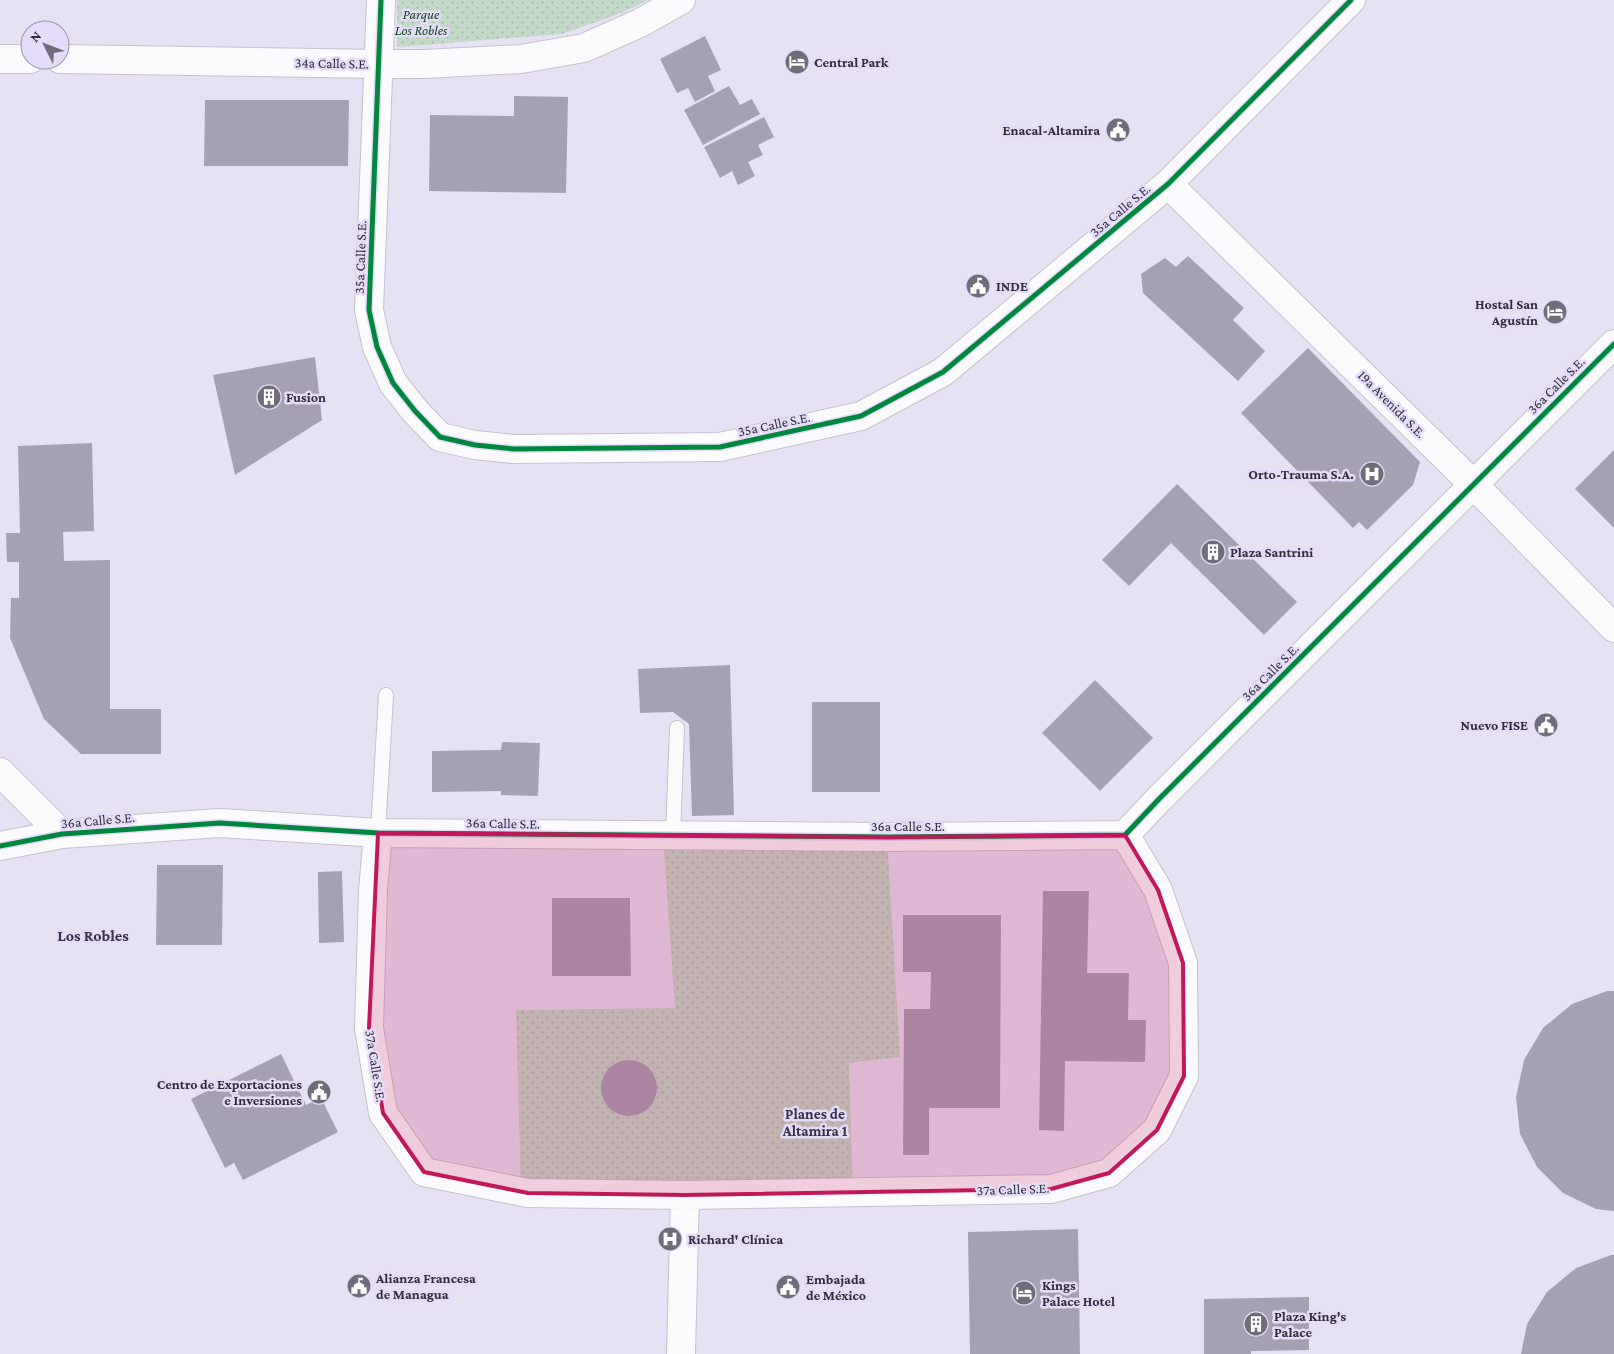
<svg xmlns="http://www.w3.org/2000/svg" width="1614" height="1354" viewBox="0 0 1614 1354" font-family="'Crimson Pro',serif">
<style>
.park{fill:url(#park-dots)}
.building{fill:#a6a0b3}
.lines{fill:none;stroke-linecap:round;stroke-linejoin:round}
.service-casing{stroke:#c5c1cd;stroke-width:16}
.minor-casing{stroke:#c5c1cd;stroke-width:30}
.service{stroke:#fbfbfd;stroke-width:14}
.minor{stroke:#fbfbfd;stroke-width:28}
.cycleway-casing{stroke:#e4dcf9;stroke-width:8}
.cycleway{stroke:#00873e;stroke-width:5}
.marked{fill:#c2185b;fill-opacity:0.2;stroke:#c2185b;stroke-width:4;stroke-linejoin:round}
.labels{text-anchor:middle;stroke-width:5;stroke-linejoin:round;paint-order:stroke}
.park-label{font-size:14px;font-style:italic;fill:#0b4715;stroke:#e4dcf9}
.poi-label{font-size:14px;font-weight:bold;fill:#302d38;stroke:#e4dcf9;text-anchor:start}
.street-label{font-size:14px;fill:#302d38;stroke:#e4dcf9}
.neighbourhood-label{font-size:15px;font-weight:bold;fill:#383147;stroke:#e4dcf9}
.quarter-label{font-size:16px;font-weight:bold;fill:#383147;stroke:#e4dcf9}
</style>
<defs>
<pattern id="park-dots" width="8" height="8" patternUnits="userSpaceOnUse" patternTransform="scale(1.25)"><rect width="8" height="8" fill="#c2d9c8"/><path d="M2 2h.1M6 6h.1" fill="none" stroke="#a7bbad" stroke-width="1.8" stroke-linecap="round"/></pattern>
</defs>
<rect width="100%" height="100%" fill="#e7e2f3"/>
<path class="park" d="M397,0H648L621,13L562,34L397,47Z
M663,836L887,837L900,1057L849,1063L853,1193L521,1192L516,1010L675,1008Z"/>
<path class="building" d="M705,36L721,70L708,76L715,91L695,102L688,88L677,93L660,59Z
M729,86L740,105L752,99L760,114L703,145L684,110Z
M514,96L568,97L566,193L429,191L430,115L514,116Z
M205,100H349L348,166H204Z
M764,117L774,137L758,145L763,155L748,162L755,176L738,185L732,171L720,178L704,147Z
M1188,256L1244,308L1233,320L1265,351L1238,381L1143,293L1141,274L1165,258L1176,267Z
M1308,348L1420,462L1413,485L1367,530L1359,522L1353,528L1241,413Z
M315,357L322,420L235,475L213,375Z
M92,443L94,531L63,532L64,561L110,560V709H161V754H81L44,719L10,638L11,598H19V562H7L6,533H20L18,446Z
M1614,450V528L1575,489Z
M1177,484L1297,602L1264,635L1171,543L1129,586L1102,560Z
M730,665L734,815L692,816L689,724L673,712L640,713L638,669Z
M1095,680L1153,738L1100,791L1042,733Z
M812,702H880V792H812Z
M502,742L540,743L538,796L501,795V791L432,792V751L501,750Z
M157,865H223L222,945H156Z
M342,871L344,942L319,943L318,872Z
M1043,891H1089L1087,973H1129L1128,1020H1146L1145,1062L1065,1061L1064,1131L1039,1130Z
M552,898H630L631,976H552Z
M903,915H1001L1000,1108H929V1155H903L904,1009H930L931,972H903Z
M1607,991H1614V1211L1596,1209L1563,1193L1537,1167L1520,1134L1516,1097L1524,1060L1543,1028L1572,1004Z
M281,1054L306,1105L321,1098L338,1132L243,1180L234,1163L225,1168L191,1099Z
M601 1088a28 28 0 1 1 56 0a28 28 0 1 1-56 0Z
M1078,1229L1080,1354H970L968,1232Z
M1611,1255H1614V1354H1521L1527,1324L1547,1292L1576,1268Z
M1309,1297V1350L1251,1351V1354H1204V1299Z"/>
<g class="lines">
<defs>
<path id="service" d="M378,833L386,695
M673,836L677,728"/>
<path id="minor" d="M381,0L369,310L377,347L393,383L415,411L440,437L475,445L514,449L720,447L861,416L943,372L1168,184L1351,0
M0,59H30
M60,59L379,64H424L521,59L584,48L640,23L681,0
M1168,184L1473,484L1614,628
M0,772L62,834
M378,833L373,891L369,1028L383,1113L424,1172L528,1193L685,1195L1051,1189L1109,1173L1157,1130L1184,1076L1183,963L1158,890L1125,835
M0,846L62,834L220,823L378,833L887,837L1125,835L1159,799L1614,344
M681,1354L685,1195"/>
</defs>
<use href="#service" class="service-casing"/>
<use href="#minor" class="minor-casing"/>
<use href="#service" class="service"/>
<use href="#minor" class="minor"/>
<defs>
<path id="cycleway" d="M381,0L369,310L377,347L393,383L415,411L440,437L475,445L514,449L720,447L861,416L943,372L1168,184L1351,0
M0,846L62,834L220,823L378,833L887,837L1125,835L1159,799L1614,344"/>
</defs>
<use href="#cycleway" class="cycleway-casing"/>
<use href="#cycleway" class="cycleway"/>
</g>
<path class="marked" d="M378,833L887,837L1125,835L1158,890L1183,963L1184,1076L1157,1130L1109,1173L1051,1189L685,1195L528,1193L424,1172L383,1113L369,1028Z"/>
<defs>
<symbol id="hotel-disc" viewBox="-11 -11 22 22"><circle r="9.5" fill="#706c79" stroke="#e4dcf9"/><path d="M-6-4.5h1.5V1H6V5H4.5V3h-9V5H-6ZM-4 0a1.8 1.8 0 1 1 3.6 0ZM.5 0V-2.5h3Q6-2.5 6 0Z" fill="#fff"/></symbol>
<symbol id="civic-disc" viewBox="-11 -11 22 22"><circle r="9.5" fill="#706c79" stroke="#e4dcf9"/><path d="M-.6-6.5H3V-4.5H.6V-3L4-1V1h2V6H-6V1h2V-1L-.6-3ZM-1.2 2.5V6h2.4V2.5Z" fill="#fff"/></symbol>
<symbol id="building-disc" viewBox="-11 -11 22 22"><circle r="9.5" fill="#706c79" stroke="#e4dcf9"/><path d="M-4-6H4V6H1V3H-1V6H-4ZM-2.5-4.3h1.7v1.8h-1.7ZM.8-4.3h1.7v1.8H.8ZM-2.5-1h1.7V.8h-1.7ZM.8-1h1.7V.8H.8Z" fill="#fff"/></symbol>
<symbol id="hospital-disc" viewBox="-11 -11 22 22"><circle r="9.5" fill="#706c79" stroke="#e4dcf9"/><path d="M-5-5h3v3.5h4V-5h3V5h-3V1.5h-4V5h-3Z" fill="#fff"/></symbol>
</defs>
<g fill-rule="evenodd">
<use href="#hotel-disc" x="783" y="48" width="28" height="28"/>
<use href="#civic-disc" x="1104" y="116" width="28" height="28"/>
<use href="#civic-disc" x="964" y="272" width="28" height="28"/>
<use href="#hotel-disc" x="1541" y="298" width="28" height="28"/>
<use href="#building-disc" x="255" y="383" width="28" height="28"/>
<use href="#hospital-disc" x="1358" y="460" width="28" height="28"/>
<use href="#building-disc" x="1199" y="538" width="28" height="28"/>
<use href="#civic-disc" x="1532" y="711" width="28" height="28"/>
<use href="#civic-disc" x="305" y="1078" width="28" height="28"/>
<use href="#hospital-disc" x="656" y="1225" width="28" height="28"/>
<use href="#civic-disc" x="345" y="1272" width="28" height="28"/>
<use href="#civic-disc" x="774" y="1273" width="28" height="28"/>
<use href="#hotel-disc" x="1010" y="1279" width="28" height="28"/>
<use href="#building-disc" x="1242" y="1310" width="28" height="28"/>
</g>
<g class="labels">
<g class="park-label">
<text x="421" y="19">Parque<tspan x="421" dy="16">Los Robles</tspan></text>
</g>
<g class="poi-label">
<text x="814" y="67">Central Park</text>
<text x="1100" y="135" text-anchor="end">Enacal-Altamira</text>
<text x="996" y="291">INDE</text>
<text x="1538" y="309" text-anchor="end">Hostal San<tspan x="1538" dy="16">Agustín</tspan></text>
<text x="286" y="402">Fusion</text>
<text x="1354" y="479" text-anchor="end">Orto-Trauma S.A.</text>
<text x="1230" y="557">Plaza Santrini</text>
<text x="1528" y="730" text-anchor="end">Nuevo FISE</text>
<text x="302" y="1089" text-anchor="end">Centro de Exportaciones<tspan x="302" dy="16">e Inversiones</tspan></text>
<text x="688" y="1244">Richard' Clínica</text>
<text x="376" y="1283">Alianza Francesa<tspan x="376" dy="16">de Managua</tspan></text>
<text x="806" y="1284">Embajada<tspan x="806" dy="16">de México</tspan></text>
<text x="1042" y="1290">Kings<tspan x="1042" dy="16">Palace Hotel</tspan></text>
<text x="1274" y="1321">Plaza King's<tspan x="1274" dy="16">Palace</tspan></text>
</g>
<g class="street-label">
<text transform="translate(332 63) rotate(1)" y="5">34a Calle S.E.</text>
<text transform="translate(1120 210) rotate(-40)" y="5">35a Calle S.E.</text>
<text transform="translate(360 257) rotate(-88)" y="5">35a Calle S.E.</text>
<text transform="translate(1556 385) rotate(-45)" y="5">36a Calle S.E.</text>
<text transform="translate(1392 404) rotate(45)" y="5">19a Avenida S.E.</text>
<text transform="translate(774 424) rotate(-12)" y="5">35a Calle S.E.</text>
<text transform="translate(1270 672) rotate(-45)" y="5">36a Calle S.E.</text>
<text transform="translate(98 820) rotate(-5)" y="5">36a Calle S.E.</text>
<text transform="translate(503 823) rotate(1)" y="5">36a Calle S.E.</text>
<text x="908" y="831">36a Calle S.E.</text>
<text transform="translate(376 1066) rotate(81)" y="5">37a Calle S.E.</text>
<text transform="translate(1013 1189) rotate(-2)" y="5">37a Calle S.E.</text>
</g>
<g class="neighbourhood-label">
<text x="815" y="1119">Planes de<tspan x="815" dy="17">Altamira 1</tspan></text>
</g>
<g class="quarter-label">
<text x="93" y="941">Los Robles</text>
</g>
</g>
<g transform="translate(45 45) rotate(312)"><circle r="24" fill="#e4dcf9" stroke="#9c96ac"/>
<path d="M0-4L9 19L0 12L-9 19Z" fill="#706c79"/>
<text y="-8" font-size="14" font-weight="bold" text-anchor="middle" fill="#302d38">N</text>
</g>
</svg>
